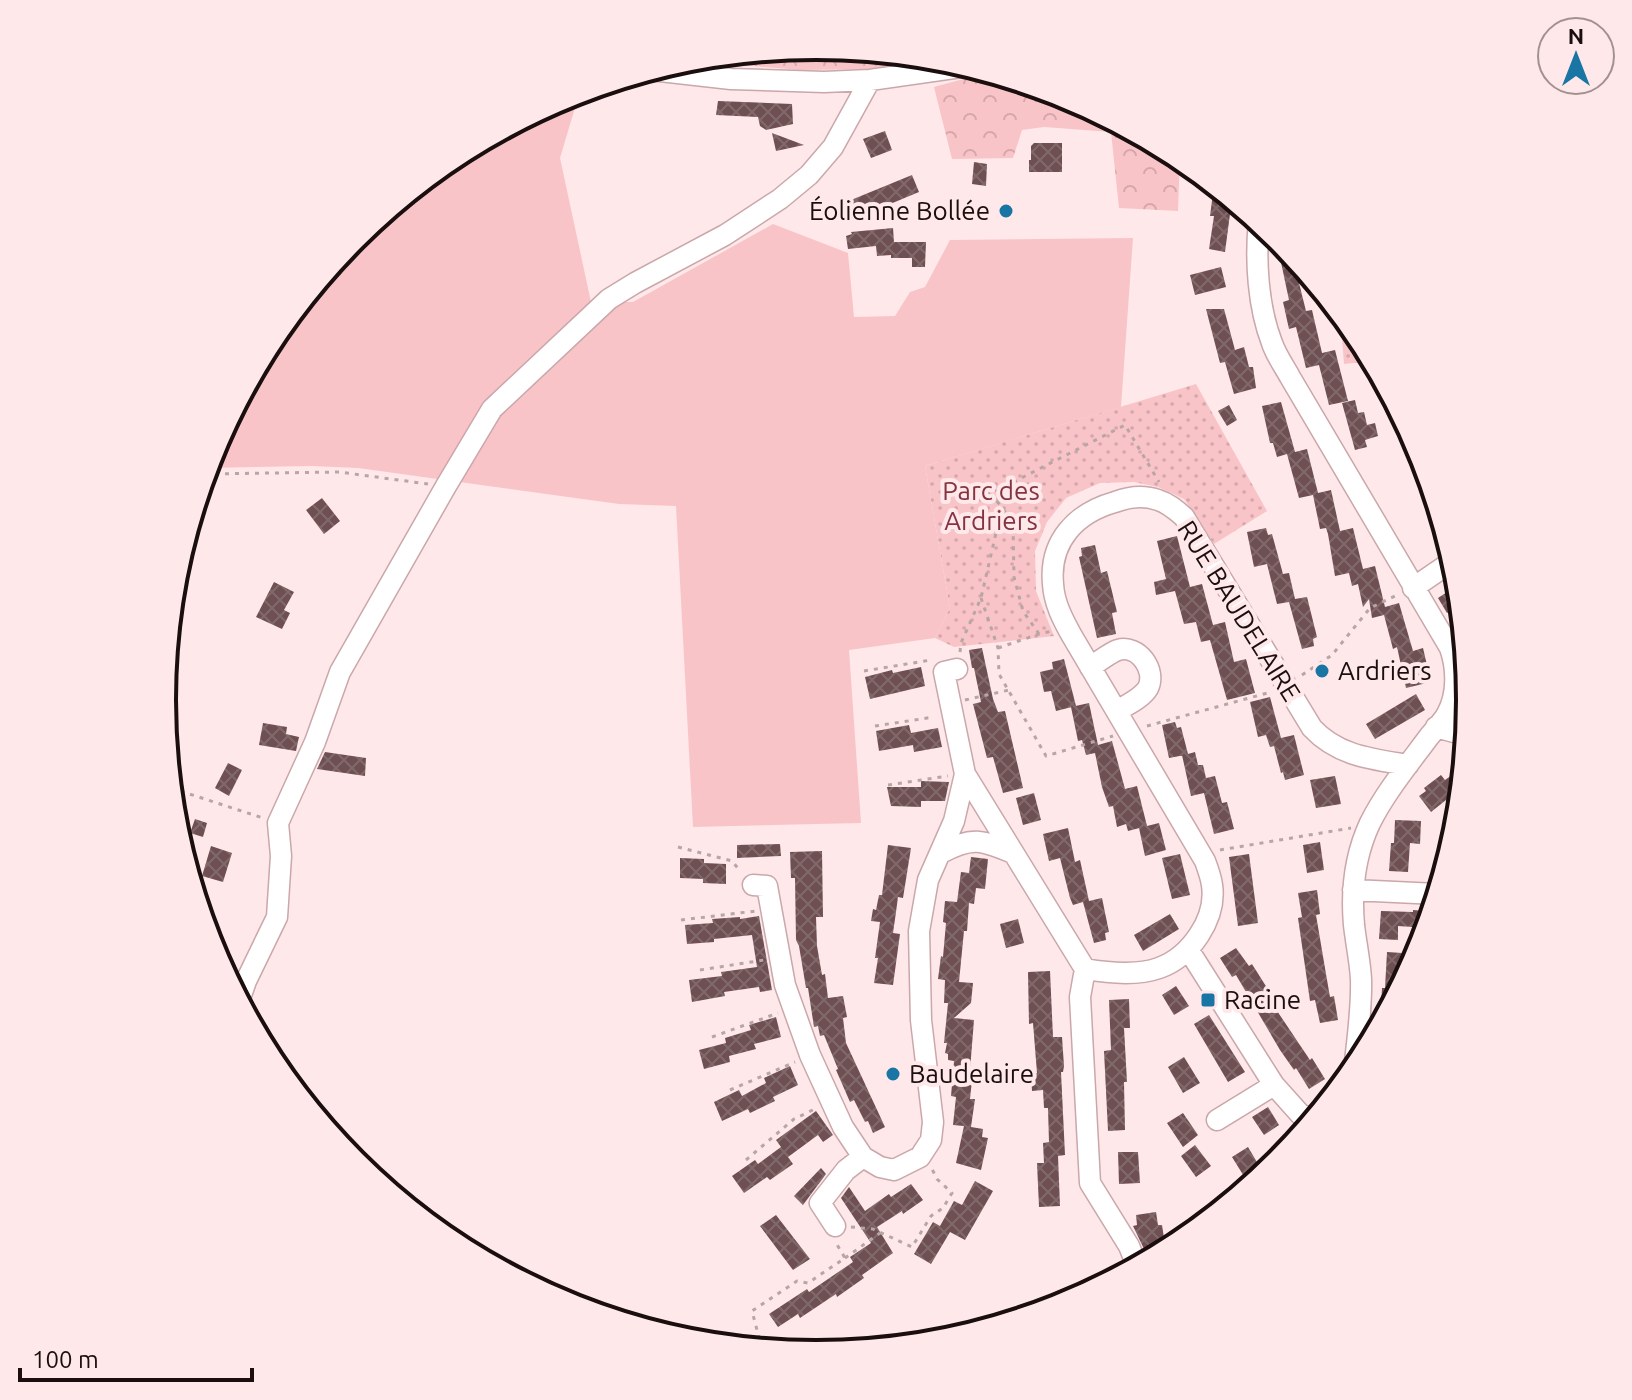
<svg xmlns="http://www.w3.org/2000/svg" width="1632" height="1400" viewBox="0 0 1632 1400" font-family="Ubuntu,sans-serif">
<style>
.grass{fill:#f9c4c8}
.forest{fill:url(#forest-crowns)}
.park{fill:url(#park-dots)}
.building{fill:url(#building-cross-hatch)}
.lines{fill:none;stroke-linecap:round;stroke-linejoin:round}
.minor-casing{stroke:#caa7aa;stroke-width:23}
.path{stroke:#b8a5a6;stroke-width:3;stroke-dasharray:4 6;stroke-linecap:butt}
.minor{stroke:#fff;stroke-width:20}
.poi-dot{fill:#1975a3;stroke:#ffe8e9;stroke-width:3}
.labels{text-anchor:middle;stroke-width:8;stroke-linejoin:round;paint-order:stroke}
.poi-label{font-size:26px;fill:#1a0e0f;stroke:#ffe8e9;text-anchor:start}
.park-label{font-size:26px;fill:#843440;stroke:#ffe8e9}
.street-label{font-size:26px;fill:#1a0e0f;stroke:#ffe8e9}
.rim{fill:none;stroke:#1a0e0f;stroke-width:4}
</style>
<defs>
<pattern id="forest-crowns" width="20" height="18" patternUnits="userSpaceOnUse" patternTransform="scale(2)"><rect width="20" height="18" fill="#f9c4c8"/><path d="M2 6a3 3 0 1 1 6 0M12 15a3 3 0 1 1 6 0" fill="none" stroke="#d5a7ab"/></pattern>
<pattern id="park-dots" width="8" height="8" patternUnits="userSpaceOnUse" patternTransform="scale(2)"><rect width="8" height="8" fill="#f9c4c8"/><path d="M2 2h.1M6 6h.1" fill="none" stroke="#d5a7ab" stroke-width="1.8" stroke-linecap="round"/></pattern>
<pattern id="building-cross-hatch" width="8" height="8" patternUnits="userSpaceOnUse" patternTransform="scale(2)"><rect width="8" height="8" fill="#6e4f52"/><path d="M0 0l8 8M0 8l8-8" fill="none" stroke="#81696b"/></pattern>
</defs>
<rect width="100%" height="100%" fill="#ffe8e9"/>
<path class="grass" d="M580,91L560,158L591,302H633L773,224L848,253L854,317L895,316L910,292L925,287L950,240L1133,238L1121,407L925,466L950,608L935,638L849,650L861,823L693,827L676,506L619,504L358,468L311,466L206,468L212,449L272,336L354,237L453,156L566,96Z"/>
<path class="forest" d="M816,46L944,59L952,61L886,69L799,70L683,60Z
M989,72L1067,96L1180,156L1178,211L1119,208L1111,132L1044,127L1022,130L1013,158L952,159L934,87Z"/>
<path class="park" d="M1340,313L1360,337L1373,361L1344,364Z
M1196,384L1267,511L1214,544L1184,499L1158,487L1134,482L1100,483L1066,498L1047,522L1035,551L1036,591L1054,636L954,647L935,638L950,608L925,466Z"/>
<path class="building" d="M718,101L792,104L793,124L766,130L760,126L758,117L716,115Z
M885,131L892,150L871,158L863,139Z
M772,133L804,145L776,151Z
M1034,143H1062V172H1029V160H1031V146Z
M974,162L987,164L986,186L972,184Z
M912,175L919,192L847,222L841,205L852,201L851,200Z
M1214,185L1232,199L1225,252L1209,249L1214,216H1210Z
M893,228L894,242H926L925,267H912V258H891V255L877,256L876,246L848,249L846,236L852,234L851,232Z
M1289,251L1299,263L1304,282L1299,283L1306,311L1312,310L1322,353L1335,350L1348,401L1329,405L1319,365L1306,368L1296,327L1289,329L1283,302L1289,300L1279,253Z
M1221,267L1226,287L1195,295L1190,275Z
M1206,309H1224L1235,350L1244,347L1249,367H1253L1256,388L1234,394L1225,362L1220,363Z
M1355,400L1358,413L1364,412L1367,425L1375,423L1378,436L1365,440L1367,447L1355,450L1342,403Z
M1281,402L1295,452L1307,449L1318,493L1331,490L1340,531L1353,528L1363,569L1375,566L1385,607L1399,603L1413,651L1423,648L1431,682L1406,688L1397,647L1393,649L1384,615L1372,618L1369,599L1363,607L1358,584L1352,586L1349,573L1335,576L1328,534L1326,528L1320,529L1313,495L1299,498L1287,454L1277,457L1273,443H1270L1262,406Z
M1229,405L1237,420L1227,426L1218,411Z
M322,498L340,521L324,534L306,510Z
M1266,528L1268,535L1272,534L1283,574L1289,573L1295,599L1307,597L1317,637L1313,639L1314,646L1302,649L1289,602L1277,604L1267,564L1254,567L1247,532Z
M1177,536L1190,587L1202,584L1213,625L1225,622L1234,662L1246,659L1255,693L1227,700L1210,640L1201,642L1196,622L1184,624L1175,591L1156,595L1154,582L1166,579L1157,541Z
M1095,545L1101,573L1107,571L1117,612L1112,613L1116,634L1097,638L1079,557L1082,556L1081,548Z
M274,582L294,592L284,610L290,613L282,629L256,617Z
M1459,584L1461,606L1447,613L1438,598Z
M982,648L993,699L998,712L1005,711L1023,788L1003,793L993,757L987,758L973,704L981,702L974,668H972L969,650Z
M1064,659L1076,706L1056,711L1051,691L1044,692L1040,672L1053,669L1052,662Z
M921,667L925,686L870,699L865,677L892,670L893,673Z
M1416,694L1425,710L1375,739L1366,724Z
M1270,697L1281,738L1294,735L1304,775L1285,780L1283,772L1281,773L1274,746L1270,747L1266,735L1258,737L1250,702Z
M1089,703L1098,745L1112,741L1125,789L1137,786L1147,826L1128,831L1126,824L1117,827L1113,806L1109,807L1102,787L1095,753L1086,755L1082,740L1078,741L1071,707Z
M1175,722L1177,728L1181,727L1188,754L1195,752L1198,765H1203L1206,778L1215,776L1222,803L1227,802L1234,829L1214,834L1204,793L1191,796L1182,755H1185L1169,758L1162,725Z
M263,723L287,727L286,734L299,737L296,751L259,745Z
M909,725L911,733L938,728L942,747L914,752L913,745L879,751L876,731Z
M325,752L366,758L365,776L317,769Z
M228,763L242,770L229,796L215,788Z
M1464,766L1461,788L1431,812L1419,796L1426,791L1424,788L1441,775L1445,780Z
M1335,776L1341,804L1316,808L1310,780Z
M921,781L949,782L945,801H921V807L891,806L887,787H921Z
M1034,793L1041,820L1023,825L1016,798Z
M195,819L207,823L203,837L190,833Z
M1395,820L1421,821L1420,844L1410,843L1408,872L1389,871L1391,843H1394Z
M1159,823L1166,850L1145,856L1139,828Z
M1068,828L1075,862L1080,860L1089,901L1102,898L1109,932L1105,933L1106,940L1094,943L1083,902L1073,905L1070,898L1060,858L1049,861L1043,834Z
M1320,842L1324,870L1307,873L1303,845Z
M780,844L781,856L737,858V845Z
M888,845L911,848L903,898L898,897L896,912L893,933L900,934L893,985L874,983L878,958H875L880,922L871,921L873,909L876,910L879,895H882Z
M211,846L232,853L223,882L202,876Z
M822,851L823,917H816L817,946L822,975L825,974L828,998L843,996L847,1017L843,1018L846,1043L885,1127L873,1133L868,1121L865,1122L854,1100L850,1102L836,1070L838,1069L824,1035L820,1036L818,1026L814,1027L808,988H806L799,946L796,940L795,878H791L790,852Z
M1180,854L1190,895L1172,899L1162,858Z
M1249,854L1258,923L1238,926L1229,857Z
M971,857L988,859L985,889L976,888L974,904L969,903L967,931H964L959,982L973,983L971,1003L954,1018L974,1020L970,1070L973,1071L970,1099H975L971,1127L983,1129L982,1137L988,1138L981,1170L956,1163L964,1126L953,1125L956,1097L951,1096L954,1061L948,1060V1054L945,1053L947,1043H944L948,1003H944L945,980L938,979L941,956L943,957L946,923L943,922L945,901L957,902L961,872L969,873Z
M680,858L704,859V863L726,864V884L703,883V879L680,878Z
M1317,890L1320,914L1316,915L1326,974L1330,997L1334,996L1338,1020L1320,1023L1315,1000L1310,1001L1298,918L1302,917L1298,893Z
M1413,910L1425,911L1426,928L1398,926V940L1379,939L1381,911L1413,912Z
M1170,914L1179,929L1143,951L1134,935Z
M759,916L772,990L760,992L759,987L724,992L725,996L692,1002L689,980L722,976L721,972L757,967L752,935L714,939V942L687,944L685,925L713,923L712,919L740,917V919Z
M1018,919L1024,943L1006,948L1000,924Z
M1236,948L1249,966L1252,964L1269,991L1265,993L1310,1060L1312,1058L1325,1079L1309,1089L1296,1068L1294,1070L1280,1050L1236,975L1232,977L1220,958Z
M1387,952L1418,954L1380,1026L1382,988H1385Z
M1050,971L1053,1037H1062L1064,1066L1063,1072H1061L1065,1155L1058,1156L1060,1206L1039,1207L1037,1163H1044L1043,1143L1049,1142L1048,1108H1044L1043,1090L1032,1091L1031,1073H1037L1033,1023L1029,1024L1028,972Z
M1176,986L1189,1006L1174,1015L1162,995Z
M1129,999L1130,1028H1124L1127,1082H1124L1125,1130L1108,1131L1104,1051L1111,1050L1109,1000Z
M1209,1015L1245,1072L1228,1082L1194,1024Z
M776,1017L781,1037L754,1044L756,1049L729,1056L730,1062L704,1069L699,1050L726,1043L725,1038L751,1030L749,1025Z
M1184,1057L1200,1083L1183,1093L1168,1067Z
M790,1066L798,1085L773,1097L775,1101L750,1113L748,1109L722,1121L714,1102L739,1090L742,1096L766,1083L764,1078Z
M1268,1107L1279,1125L1264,1135L1252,1117Z
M816,1111L833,1135L823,1142L818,1135L788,1157L793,1164L770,1180L767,1177L744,1193L732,1176L755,1160L758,1164L781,1147L776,1140Z
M1183,1113L1198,1135L1183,1147L1167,1123Z
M1195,1145L1211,1166L1196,1177L1181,1156Z
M1248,1147L1264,1174L1250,1186L1232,1157Z
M1118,1152H1138L1140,1183L1119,1184Z
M821,1168L826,1174L803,1205L794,1196Z
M975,1181L993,1191L965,1240L950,1232L931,1264L914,1254L933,1222L940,1226L954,1201L962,1205Z
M911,1184L923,1200L903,1214L902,1211L877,1227L893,1253L862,1275L864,1278L837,1297L836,1294L800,1318L798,1314L778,1327L769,1314L807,1289L809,1292L853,1262L850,1257L871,1243L841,1198L849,1187L865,1211L889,1194L891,1197Z
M1156,1212L1158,1225H1162L1166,1251L1149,1260L1147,1249H1144L1133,1226L1137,1225L1136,1215Z
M776,1215L810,1259L793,1270L760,1226Z"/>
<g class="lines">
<defs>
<path id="minor" d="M651,70L731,79L824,82L870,80L968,66
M1259,221C1255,260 1258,307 1272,343C1276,355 1284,366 1290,377L1450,648C1457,668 1458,694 1447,714C1443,722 1434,730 1428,738C1408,765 1385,793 1370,823C1355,855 1351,891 1354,925C1356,943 1360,961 1361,979C1362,1010 1357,1041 1354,1071
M1413,588L1454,560
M1090,667C1099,662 1109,653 1118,650C1138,644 1157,670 1148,688C1142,698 1127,705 1117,711
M957,669L944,672L965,774L1085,969C1108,973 1137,976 1159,968C1190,957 1217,919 1212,885C1211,877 1208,869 1205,861L1072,636C1063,620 1054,603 1053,584C1049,541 1076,513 1115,502C1128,497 1144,495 1158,500C1168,503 1176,510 1184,517L1312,728C1338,756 1372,759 1408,765
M1436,727L1454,732L1467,727
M941,853C972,836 982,840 1013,853
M753,885L767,886L785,985L810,1055L843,1127L863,1157L880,1167L894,1170L920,1157L931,1140L933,1122L921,1020L919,931L928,880L954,821L965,774
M1353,890L1437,894
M1188,949L1274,1085L1300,1114L1314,1119
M1085,969L1080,997L1090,1183L1129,1246L1137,1266
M239,1001L246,981L277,917L281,856L278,823L315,742L340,672L446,486L492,409L609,299L635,283L725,235L780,199L809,175L833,147L870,80
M1217,1120L1274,1085
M835,1226L820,1203L846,1170L863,1157"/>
</defs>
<use href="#minor" class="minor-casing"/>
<path class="path" d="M205,474L339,472L428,484
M981,598L998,648L999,674L1046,756L1113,736
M1039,634L1023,611L1014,577L1013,525L1002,507L990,494L1125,425L1159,482
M998,648L1039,634L1052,631
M960,652L961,643L981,598L1002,507
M864,671L931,660
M1302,675L1332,655L1370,608L1399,594
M965,700L1009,690
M875,726L934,717
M1147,726L1271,692
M888,785L948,776
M171,788L263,818
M678,847L732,861L740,871
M1220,850L1351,828
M681,920L756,911
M700,970L764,960
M712,1037L778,1013
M730,1090L795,1062
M746,1160L794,1119L817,1108
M851,1227L873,1229L912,1247L931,1216L943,1208L952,1193L937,1179L932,1169
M845,1258L880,1233
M762,1349L752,1311L797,1281L808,1283L845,1258L836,1243"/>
<use href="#minor" class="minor"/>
</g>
<g class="poi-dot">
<circle cx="1006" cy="211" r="8"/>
<circle cx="1322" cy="671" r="8"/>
<rect x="1200" y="992" width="16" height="16" rx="4"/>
<circle cx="893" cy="1074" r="8"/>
</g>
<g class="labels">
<g class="poi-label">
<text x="990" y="220" text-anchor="end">Éolienne Bollée</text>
<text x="1338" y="680">Ardriers</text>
<text x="1224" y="1009">Racine</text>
<text x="909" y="1083">Baudelaire</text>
</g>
<g class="park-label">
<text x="991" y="500">Parc des<tspan x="991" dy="30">Ardriers</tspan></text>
</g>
<g class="street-label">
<text transform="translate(1239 611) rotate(58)" y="9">RUE BAUDELAIRE</text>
</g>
</g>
<path d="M0 0H1632V1400H0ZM176 700a640 640 0 1 1 1280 0a640 640 0 1 1-1280 0Z" fill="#ffe8e9" fill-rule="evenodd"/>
<path class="rim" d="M176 700a640 640 0 1 1 1280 0a640 640 0 1 1-1280 0Z"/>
<g transform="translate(1576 56)"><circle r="38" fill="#ffe8e9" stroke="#a39192" stroke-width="2"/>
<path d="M0-6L14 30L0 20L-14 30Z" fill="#1975a3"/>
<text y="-12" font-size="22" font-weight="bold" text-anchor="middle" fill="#1a0e0f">N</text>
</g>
<path d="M20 1368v12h232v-12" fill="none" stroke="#1a0e0f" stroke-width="4"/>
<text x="32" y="1368" font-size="24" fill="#1a0e0f" stroke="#ffe8e9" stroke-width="6" paint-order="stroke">100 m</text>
</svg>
